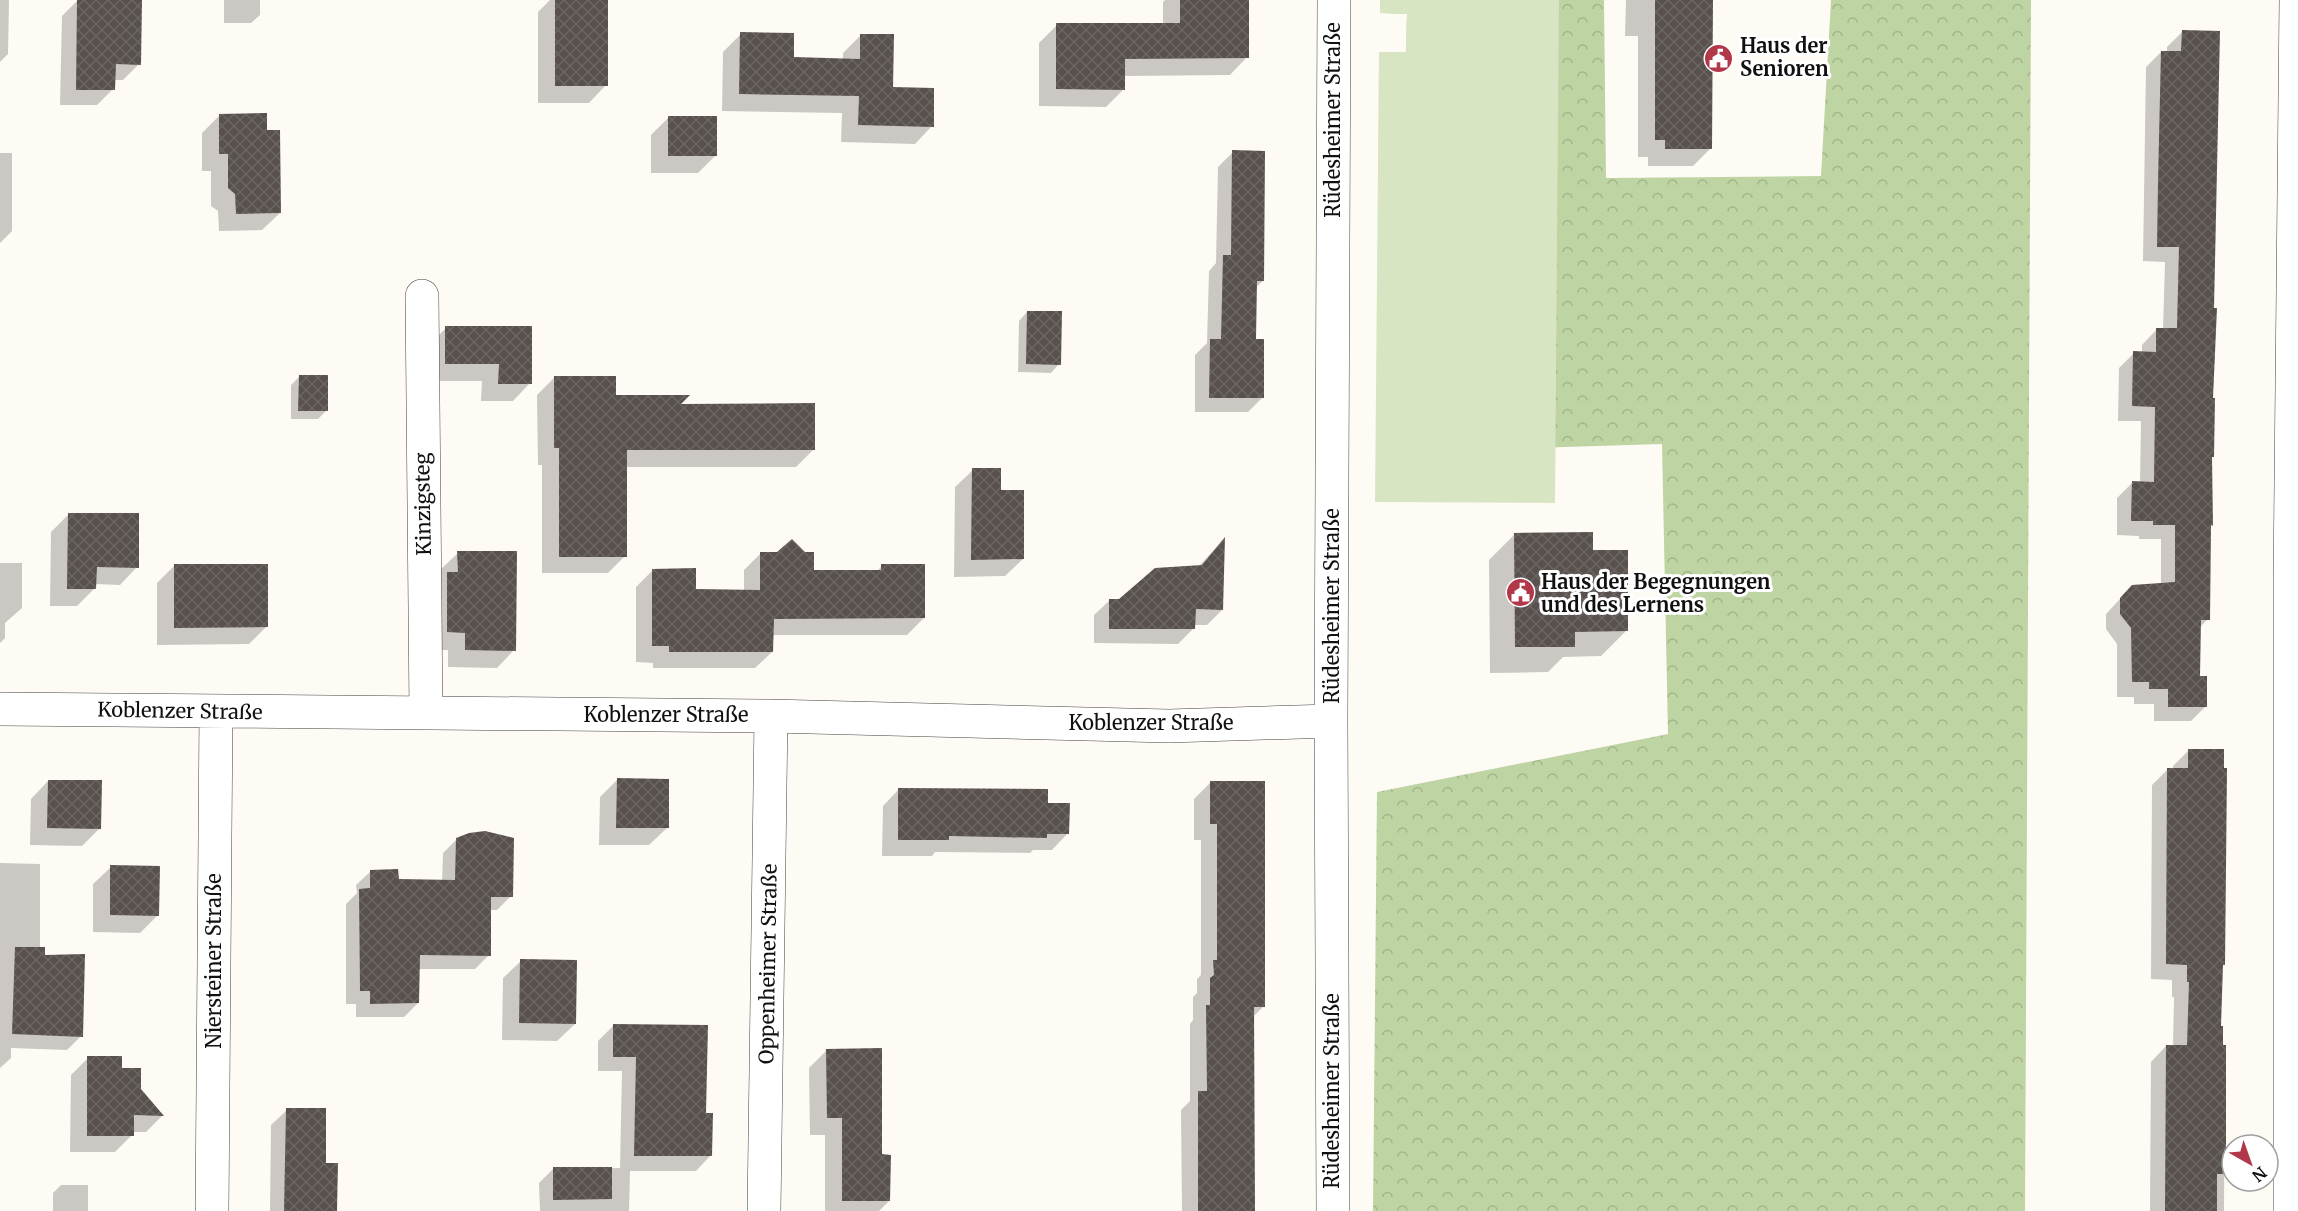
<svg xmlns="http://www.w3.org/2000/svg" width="2298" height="1211" viewBox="0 0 2298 1211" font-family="Merriweather,serif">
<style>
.forest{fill:url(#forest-crowns)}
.park{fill:#d8e5c2}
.shadow{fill:#0003}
.building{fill:url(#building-cross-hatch)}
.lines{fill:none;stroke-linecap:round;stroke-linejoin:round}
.minor-casing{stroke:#434343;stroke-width:34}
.minor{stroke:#fff;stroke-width:33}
.labels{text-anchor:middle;stroke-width:6;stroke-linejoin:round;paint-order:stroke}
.poi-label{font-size:20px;font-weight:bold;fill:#101010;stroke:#fff;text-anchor:start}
.street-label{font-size:20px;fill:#101010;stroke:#fff}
</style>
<defs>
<pattern id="forest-crowns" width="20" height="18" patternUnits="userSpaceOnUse" patternTransform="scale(1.5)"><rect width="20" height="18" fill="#bed4a3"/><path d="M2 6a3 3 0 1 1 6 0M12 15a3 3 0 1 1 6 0" fill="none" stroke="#a2b58b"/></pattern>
<pattern id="building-cross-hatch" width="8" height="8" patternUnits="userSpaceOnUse" patternTransform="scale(1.5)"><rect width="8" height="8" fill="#58514e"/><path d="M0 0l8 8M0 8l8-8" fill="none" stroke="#6b6563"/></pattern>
</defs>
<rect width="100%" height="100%" fill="#fefbf5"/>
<path class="forest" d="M1380,0H1604L1606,178L1821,176L1831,0H2031L2025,1211H1373L1377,792L1668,734L1662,444L1378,453L1379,52H1406L1407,14L1380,13Z"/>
<path class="park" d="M1380,0H1559L1555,503L1375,502L1379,52H1406L1407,14L1380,13Z"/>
<path class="shadow" d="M0,0H9L8,54L0,62Z
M78,0L139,64L123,80H114L113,89L97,105H60L62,16Z
M224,0H260V15L251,23H224Z
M550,0H606V85L589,103H538V12Z
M1165,0H1247V57L1230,75L1124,76V89L1106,107L1039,106V43L1057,25H1163V2Z
M1626,0H1711L1710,149L1693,166H1648V157H1638V36H1625Z
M2182,32L2210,458L2211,525L2210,527L2208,619L2199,628V677L2206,706L2191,721H2154V704H2134V697H2117V644L2106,629V614L2132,586L2161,584V539H2139V536L2117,535V498L2132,483H2140L2141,421H2118L2119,368L2134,353H2142V345L2157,329L2163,330L2165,262L2143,261L2146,67L2161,52H2167V47Z
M741,34L792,59L843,60V53L861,35L891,89L932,126L915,144L841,142L842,113L722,111L723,52Z
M220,115L265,132L280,213L262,230L219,231L218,211L211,206V171H202V133Z
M669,117L716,155L698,173H651V135Z
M1233,152L1263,281L1255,288L1254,340L1263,397L1248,412H1195V355L1207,343L1209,271L1216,263L1218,167Z
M0,153H12V231L0,243Z
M1027,312L1059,364L1051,373L1018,372L1019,321Z
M446,328L530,383L513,401H481L482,381H428V346Z
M300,376L326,411L318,419H291V385Z
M555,377L614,396L678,405L814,449L796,467H625V556L608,573H542V465H538L537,395Z
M973,470L999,492L1023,559L1005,576L954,577L955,487Z
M69,514L137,567L120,585L95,584V588L77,606H50L51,532Z
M1515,534L1592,552L1627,630L1601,656L1563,657L1548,672L1490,673L1489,560Z
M1223,540L1222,610L1207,625H1194V628L1178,644L1094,643V615L1110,600H1119L1199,566Z
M458,553L514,650L497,668L448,667V650H430L440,570Z
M761,553L812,572H876L882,566L924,618L907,635H772V652L755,668H653V663L636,662V587L653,570L695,590L744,591V570Z
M0,563H22V608L5,623V638L0,643Z
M174,566L267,626L249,644L157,645V583Z
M2189,750L2222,966L2220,1027L2221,1047H2225L2224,1211H2150L2151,1062L2166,1046H2173L2174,997H2172V980L2151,979L2152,785L2167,770H2173V766Z
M618,779L667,828L649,845H599L600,797Z
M48,781L100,828L82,846L30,845L31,799Z
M1211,782L1264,1006L1253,1017V1211H1182L1181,1110L1190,1101V1024L1193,1020V997L1197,993V979L1201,975V840H1194V799Z
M899,789L1046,804L1068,833L1052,850H1033L1030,853L935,852L932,856H882L883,806Z
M457,839L511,896L497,910H489V955L475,969H418V1003L404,1017H356V1004H346V904L357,893L356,885L370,872L397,881L442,882L443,853Z
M0,863L40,864V947H44L43,956L81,1036L67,1050L11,1048V1058L0,1068Z
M111,867L158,915L140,933L93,932V884Z
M521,961L575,1024L557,1041L502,1040L503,978Z
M614,1025L705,1115L711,1155L696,1171H630L629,1211H540L539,1183L553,1169L620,1168L622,1071H598V1041Z
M827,1050L881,1156L889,1201L879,1211H825V1135H810L809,1068Z
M88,1058L121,1069L162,1116L146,1132H132V1135L115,1152H70L71,1075Z
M287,1110L324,1165L336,1211H270L271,1125Z
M61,1185H88V1211H53V1193Z"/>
<path class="building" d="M77,0H142L141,65L116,64L115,90H76Z
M555,0H608V86H555Z
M1180,0H1249V58L1125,59V90L1056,89V23H1180Z
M1655,0H1713L1712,149H1665V140H1655Z
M2182,30L2220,31L2214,308H2217L2213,398H2215L2214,457H2212L2213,526L2211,525L2210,620H2201L2200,676H2207V707H2168V689H2149V682H2132L2131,628L2120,614V598L2132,585L2175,582V525H2153V521H2131L2132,481L2154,482L2155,407L2132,406L2133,351L2156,352V328H2177L2179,247H2157L2158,182L2161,51H2181Z
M740,32L794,33V57L860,59V34H894L893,87L934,88V127L858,125L859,96L739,94Z
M267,113V130H280L281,213L236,214L235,194L228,188V154H219V114Z
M668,116H717V156H668Z
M1232,150L1265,151L1264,281H1257L1256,339H1264V398H1209L1210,339H1221L1223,255H1231Z
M1027,311H1062L1061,365L1026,364Z
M445,326H532V384H498L499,364H445Z
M299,375H328V411H298Z
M554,376H616V395H690L681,404L815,403V450H627V557H559V448H554Z
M972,468H1001V490H1024V559L971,560Z
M68,513H139V568L97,567L96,589H67Z
M1593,532V550H1628V631L1575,632V647H1515L1514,533Z
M1225,537L1223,610L1196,609L1195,629H1109V599H1119L1155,568L1202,565Z
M792,539L805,552H814V570H881V564H925V618L774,619L773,652H669V646H652V569L696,568V589L760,590V552H777Z
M457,551H517L516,651L465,650V633L447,632V572H458Z
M174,564H268V627L174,628Z
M2188,749H2224V768H2227L2225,965H2223L2221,1026H2223V1045H2226V1174H2217V1211H2165L2166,1045H2187L2189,982H2187V965L2166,964L2167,768H2188Z
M617,778L669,779V828H616Z
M48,780H102L101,829L47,828Z
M1210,781H1265V1007H1254L1255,1211H1198V1091H1207L1206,1005H1210V978L1214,975L1213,960H1217V824H1210Z
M898,788L1048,789V803H1070L1069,834H1047V838L949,836V840H898Z
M485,831L514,838L513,897H491V956L420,955L419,1003L370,1004V991H360L359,889L370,888V870L398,869L399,879L455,880L456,838L469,833Z
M110,865L160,866L159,916L110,915Z
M15,947H45V955L85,954L83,1037L12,1034Z
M520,959L577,960L576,1024L519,1023Z
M613,1024L708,1025L706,1113H713L712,1156H634L636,1057H613Z
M882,1048V1154L891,1155L890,1201H842V1118H827L826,1049Z
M87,1056H122V1068H141V1089L164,1116L134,1115V1136H87Z
M286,1108H326V1163H338L337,1211H284Z
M553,1167H612V1199L553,1200Z"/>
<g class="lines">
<defs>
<path id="minor" d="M422,296L426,713
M0,709L771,716L1169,726L1331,721
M212,1211L216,712
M764,1211L771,716
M1333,1211L1331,721L1334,0
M2290,1211V580L2296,0"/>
</defs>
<use href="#minor" class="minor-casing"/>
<use href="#minor" class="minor"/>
</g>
<defs>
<symbol id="civic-disc" viewBox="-11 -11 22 22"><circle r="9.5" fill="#b13849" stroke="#fff"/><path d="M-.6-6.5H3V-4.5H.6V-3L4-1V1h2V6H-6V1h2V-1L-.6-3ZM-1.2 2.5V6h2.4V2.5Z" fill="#fff"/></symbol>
</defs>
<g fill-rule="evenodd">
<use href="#civic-disc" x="1702" y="42" width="33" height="33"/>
<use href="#civic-disc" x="1504" y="576" width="33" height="33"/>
</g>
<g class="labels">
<g class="poi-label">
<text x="1740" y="53">Haus der<tspan x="1740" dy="23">Senioren</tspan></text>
<text x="1541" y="589">Haus der Begegnungen<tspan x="1541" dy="23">und des Lernens</tspan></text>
</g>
<g class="street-label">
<text transform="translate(1333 120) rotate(-90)" y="7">Rüdesheimer Straße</text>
<text transform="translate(423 504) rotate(-91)" y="7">Kinzigsteg</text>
<text transform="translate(1332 606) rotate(-90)" y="7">Rüdesheimer Straße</text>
<text transform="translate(180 711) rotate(1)" y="7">Koblenzer Straße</text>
<text x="666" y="722">Koblenzer Straße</text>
<text x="1151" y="730">Koblenzer Straße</text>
<text transform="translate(214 961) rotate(-90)" y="7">Niersteiner Straße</text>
<text transform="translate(768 964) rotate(-89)" y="7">Oppenheimer Straße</text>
<text transform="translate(1332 1091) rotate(-90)" y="7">Rüdesheimer Straße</text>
</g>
</g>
<g transform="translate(2250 1163) rotate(140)"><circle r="28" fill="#ffffff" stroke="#9f9f9f" stroke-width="1.5"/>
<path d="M0-4.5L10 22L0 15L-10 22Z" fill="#b13849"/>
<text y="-9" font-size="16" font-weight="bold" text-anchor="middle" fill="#101010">N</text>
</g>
</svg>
